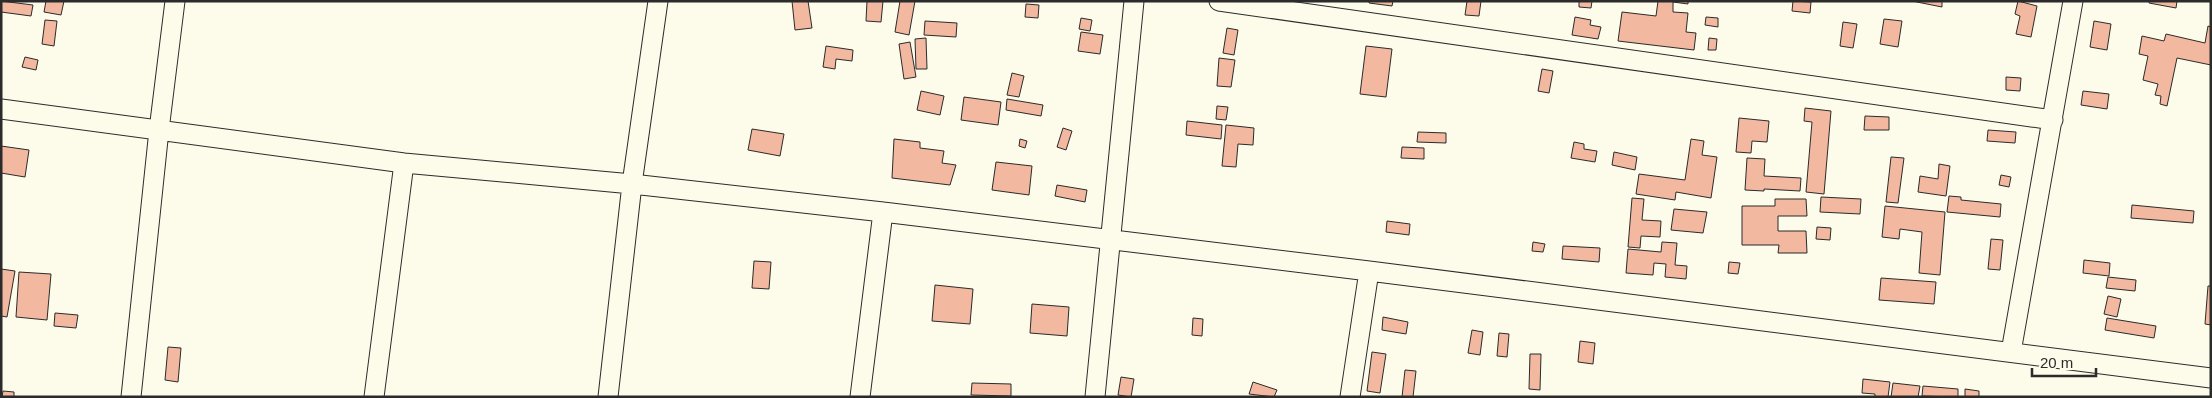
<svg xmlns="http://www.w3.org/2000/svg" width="2212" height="398" viewBox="0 0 2212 398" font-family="Arial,sans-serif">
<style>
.building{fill:#f2b8a0;stroke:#2b2b2b}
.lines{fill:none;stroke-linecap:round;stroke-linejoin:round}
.street-casing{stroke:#2b2b2b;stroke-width:21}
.street{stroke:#fdfbea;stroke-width:19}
</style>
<rect width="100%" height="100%" fill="#fdfbea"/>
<path class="building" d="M1,1L33,5L31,16L1,12Z
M46,1H64L61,15L44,12Z
M792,1H808L812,28L795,30Z
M867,1H883L881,22L866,21Z
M900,1H915L909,35L895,32Z
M1369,1H1393L1392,6L1369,3Z
M1467,1H1481L1479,16L1465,15Z
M1579,1H1592L1591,8L1579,7Z
M1658,1H1688V4L1673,2V12L1688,13L1686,32L1696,33L1694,50L1618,41L1622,12L1656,16Z
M1793,1L1811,2L1810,13L1792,11Z
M1912,1H1942V7Z
M2018,1L2037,6L2031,37L2016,34L2020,16L2015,14Z
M2149,1H2177L2176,8L2149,3Z
M1026,4L1039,5L1038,18L1025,17Z
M1575,17L1591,20L1590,25L1601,27L1598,39L1572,35Z
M1706,17L1718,18V27L1705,25Z
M1081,18L1092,20L1090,31L1079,29Z
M1884,19L1902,21L1898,47L1880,44Z
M45,20L57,21L54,46L42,44Z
M925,21L957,23L956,37L924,35Z
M2094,21L2111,24L2107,50L2090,47Z
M1843,22L1857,24L1853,48L1840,46Z
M2208,26L2211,27V65L2177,58L2167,106L2160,104L2161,96L2155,95L2158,84L2143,80L2148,56L2139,54L2142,36L2164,41L2166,34L2205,43Z
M1227,28L1238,30L1234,55L1223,53Z
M1081,32L1103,35L1100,54L1078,51Z
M926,38L927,69H916L915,39Z
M1709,38L1717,39L1716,50H1708Z
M910,42L916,77L904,79L899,44Z
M826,46L853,50L852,61L836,59L835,69L823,67Z
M1366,46L1392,49L1386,97L1360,94Z
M25,57L38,60L36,70L22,67Z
M1219,58L1235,60L1231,87L1217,86Z
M1542,69L1553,71L1549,93L1538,91Z
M1012,73L1024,76L1019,97L1007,95Z
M2006,77L2021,78L2020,91L2006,90Z
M921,91L944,96L940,115L917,110Z
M2083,91L2109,94L2107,109L2081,105Z
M964,97L1001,102L998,125L961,120Z
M1007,99L1043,105L1041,116L1006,110Z
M1217,106L1228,107L1226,120L1216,119Z
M1805,108L1831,111L1824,194L1806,192L1812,122L1804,121Z
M1865,116L1889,117V130H1864Z
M1739,118L1769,121L1767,142L1752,141L1751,153L1736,152Z
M1187,121L1222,125L1221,139L1186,135Z
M1226,125L1254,128L1253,145L1238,144L1236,167L1222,166Z
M1063,128L1072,131L1066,150L1057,147Z
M752,129L784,134L780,156L748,150Z
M1988,130L2016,132L2015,143L1987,141Z
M1418,132L1446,133V143L1417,142Z
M894,139L920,142V148L944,151L942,163L956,165L950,185L892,178Z
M1020,139L1027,141L1025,148L1019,146Z
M1691,139L1704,141L1702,155L1717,157L1711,198L1676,192L1675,200L1636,194L1639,174L1685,180Z
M1574,142L1584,144V149L1597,151L1595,162L1571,158Z
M1,146L29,150L25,177L1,173Z
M1402,147L1424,148V159L1401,158Z
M1614,152L1637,157L1635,170L1612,165Z
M1891,157L1904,158L1898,203L1886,202Z
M1747,158L1765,159L1764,176L1801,178L1800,191L1764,189V191L1745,190Z
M996,162L1032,166L1029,195L992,190Z
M1939,164L1950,166L1946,196L1918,192L1920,176L1938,179Z
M2001,175L2011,177L2009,187L1999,185Z
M1057,185L1087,190L1085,202L1055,196Z
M1949,196L1961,197V200L2001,204L2000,217L1947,212Z
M1821,197L1861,199L1860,214L1820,212Z
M1632,198L1644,199L1642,220L1661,221L1660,237L1641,236L1640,248L1628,247Z
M1775,199H1806L1807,216H1778V231H1806L1807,253H1778L1779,245H1742V206H1775Z
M2132,205L2194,211L2193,223L2131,218Z
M1885,206L1945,212L1940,275L1919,273L1922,232L1900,229L1899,239L1882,237Z
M1674,209L1707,212L1703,233L1671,230Z
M1387,221L1410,224L1409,235L1386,232Z
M1817,227L1831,228L1830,240L1816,239Z
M1991,239L2003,240L2000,270L1988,269Z
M1533,242L1545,244L1543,252L1532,251Z
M1662,242L1677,243L1675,265L1687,266L1686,279L1665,277L1666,264L1654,263L1653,275L1626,273L1628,249L1661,252Z
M1563,246L1600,248L1599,262L1562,259Z
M2084,260L2110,263L2109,276L2083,273Z
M754,261L771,262L769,289L752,288Z
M1729,262L1740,263L1738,274L1728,273Z
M1,269L15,271L7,317L1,316Z
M19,272L51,274L47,320L16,317Z
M2108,277L2136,280L2135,291L2106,288Z
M1881,278L1936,282L1934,304L1879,300Z
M935,285L973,289L970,324L932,321Z
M2208,286H2211V325L2205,324Z
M2108,296L2121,299L2117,317L2104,314Z
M1032,304L1069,307L1067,336L1030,333Z
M55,313L78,315L76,328L54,326Z
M1383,317L1408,322L1406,334L1382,330Z
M1193,318L1203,319L1202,336L1192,335Z
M2107,318L2156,326L2154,338L2105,330Z
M1472,330L1483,332L1480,355L1468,353Z
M1499,333L1509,334L1507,357L1497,356Z
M1580,341L1595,343L1593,364L1578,362Z
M168,347L181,348L178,382L165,380Z
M1372,352L1386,354L1380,393L1367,391Z
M1530,354H1541L1540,390L1529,389Z
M1405,370L1416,371L1413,397H1402Z
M1121,377L1134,379L1131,397L1118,395Z
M1863,379L1890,382L1888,397H1875V394L1862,393Z
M1253,382L1277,390L1274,397L1249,394Z
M972,383L1011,384V396L971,395Z
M1893,383L1920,386L1918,397H1891Z
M1923,386L1958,389V397L1922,396Z
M1965,389L1979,391V397H1965Z
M3,391L14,392V397H2Z"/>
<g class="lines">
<defs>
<path id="street" d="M1219,1L2053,120
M1,109L404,163L632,184L883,212L1369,271L2211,378
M2011,352L2073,1
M131,397L159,130L175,1
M374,397L404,163
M608,397L632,184L658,1
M860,397L883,212
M1095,397L1134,1
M1350,397L1369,271"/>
</defs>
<use href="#street" class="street-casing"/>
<use href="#street" class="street"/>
</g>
<rect width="2212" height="398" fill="none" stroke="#2b2b2b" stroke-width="5"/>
<path d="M2032 368v8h64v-8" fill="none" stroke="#2b2b2b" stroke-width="2.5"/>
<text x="2040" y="368" font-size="15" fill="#2b2b2b" stroke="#fdfbea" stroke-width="4" paint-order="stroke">20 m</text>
</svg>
